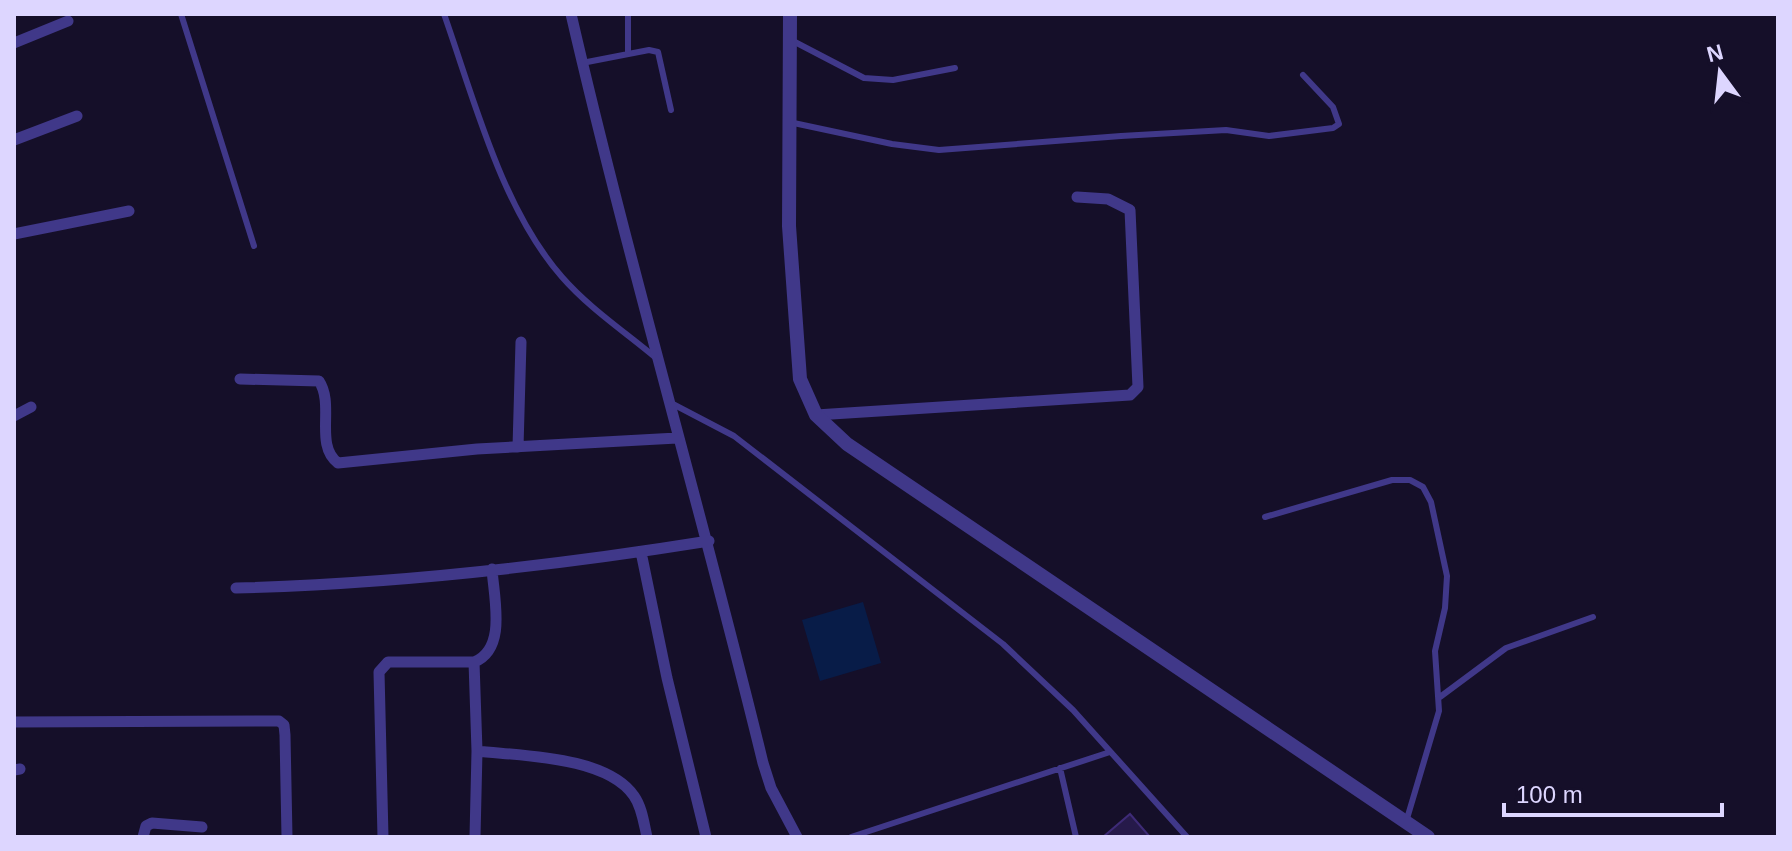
<svg xmlns="http://www.w3.org/2000/svg" width="1792" height="851" viewBox="0 0 1792 851" font-family="Helvetica,sans-serif">
<style>
.water{fill:#081c48}
.building{fill:#261a4a;stroke:#3e2b77;stroke-width:2}
.lines{fill:none;stroke-linecap:round;stroke-linejoin:round}
.service{stroke:#403889;stroke-width:6}
.minor{stroke:#403889;stroke-width:11}
.tertiary{stroke:#403889;stroke-width:14}
</style>
<rect width="100%" height="100%" fill="#150f29"/>
<path class="water" d="M863,602L881,663L820,681L802,620Z"/>
<path class="building" d="M1130,814L1150,837H1103Z"/>
<g class="lines">
<path class="service" d="M181,14L254,246
M444,14C474,99 502,209 562,277C589,308 625,332 656,358
M793,41L864,78L893,80L955,68
M628,54V14
M582,63L649,50L658,52L671,110
M789,122L892,144L939,150L1121,136L1226,130L1269,136L1333,128L1339,124L1333,107L1303,75
M669,402L734,436L1003,644L1073,710L1187,837
M1265,517L1392,480H1410L1423,487L1431,502L1447,576L1445,608L1435,651L1439,711L1406,822
M1440,697L1506,648L1593,617
M1060,768L1076,837
M851,837L1110,752"/>
<path class="minor" d="M571,14C629,265 702,512 763,763L771,788L797,837
M14,43L68,21
M14,140L77,116
M14,234L129,211
M240,379L319,381C335,405 314,445 338,463L477,449L677,438
M816,415L1130,395L1138,387L1130,210L1108,199L1077,197
M14,416L31,407
M518,447L521,342
M641,552L667,678L706,837
M236,588C394,584 553,566 709,541
M474,662L477,751L475,837
M14,722L279,721L284,725L285,735L287,837
M477,751C521,756 607,756 634,796C642,807 644,824 647,837
M14,770L20,769
M143,837L146,826L152,823L202,827
M383,837L379,672L388,662H474C507,649 494,599 492,569"/>
<path class="tertiary" d="M790,14L789,226L800,379L816,415L847,444L1428,837"/>
</g>
<rect width="1792" height="851" fill="none" stroke="#ddd6ff" stroke-width="32"/>
<g transform="translate(1720 72) rotate(345)" stroke="#150f29" stroke-width="6" paint-order="stroke">
<path d="M0-6L14 30L0 20L-14 30Z" fill="#ddd6ff"/>
<text y="-12" font-size="22" font-weight="bold" text-anchor="middle" fill="#ddd6ff">N</text>
</g>
<path d="M1504 803v12h218v-12" fill="none" stroke="#ddd6ff" stroke-width="4"/>
<text x="1516" y="803" font-size="24" fill="#ddd6ff" stroke="#150f29" stroke-width="6" paint-order="stroke">100 m</text>
</svg>
